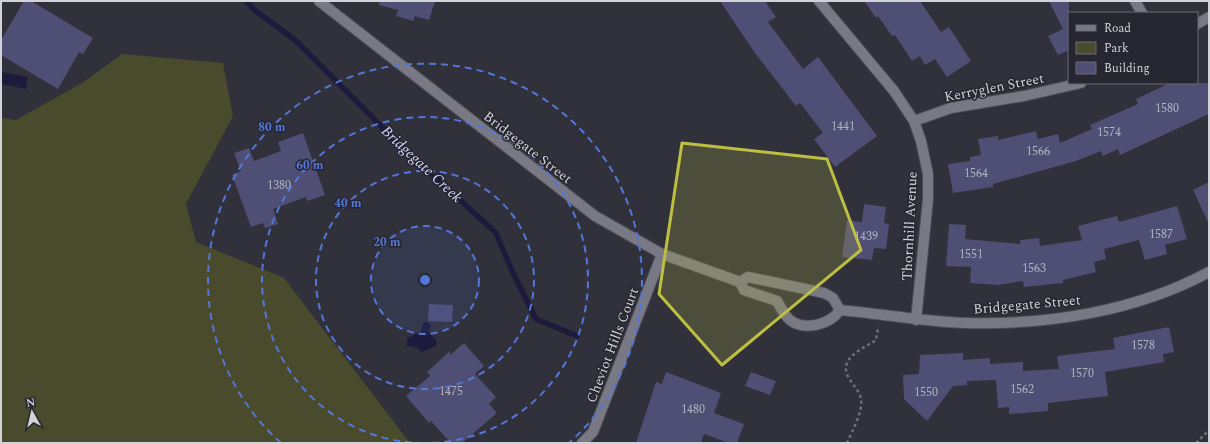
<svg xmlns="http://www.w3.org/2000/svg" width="1210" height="444" viewBox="0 0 1210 444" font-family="Spectral,serif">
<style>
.green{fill:#4a4b2c}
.water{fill:#1d1a3c}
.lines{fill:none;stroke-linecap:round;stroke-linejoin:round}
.stream{stroke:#1d1a3c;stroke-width:5.5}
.building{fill:#4f4e75}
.minor-casing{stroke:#4d4d55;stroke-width:12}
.path{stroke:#707079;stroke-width:2.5;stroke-dasharray:3 3;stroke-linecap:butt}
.minor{stroke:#787984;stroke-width:10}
.marked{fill:#bdbf43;fill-opacity:0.2;stroke:#bdbf43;stroke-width:3;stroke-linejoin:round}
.ring{fill:none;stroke:#5376d8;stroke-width:2;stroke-dasharray:7 5}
.labels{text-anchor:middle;stroke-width:3;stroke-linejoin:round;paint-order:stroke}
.number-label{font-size:12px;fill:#b1b1c0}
.street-label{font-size:14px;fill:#d2d2d9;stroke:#272731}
.water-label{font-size:15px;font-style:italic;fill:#d3d3fc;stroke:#272731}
.centre{fill:#5376d8;stroke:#272731;stroke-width:2}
.ring-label{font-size:12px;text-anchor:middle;font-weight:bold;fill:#5376d8;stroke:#272731;stroke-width:3;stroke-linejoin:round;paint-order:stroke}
</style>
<rect width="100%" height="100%" fill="#31313b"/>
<path class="green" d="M122,54L223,63L233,116L186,204L196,242L284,278L410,443H1V118L16,120L82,83Z"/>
<path class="water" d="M2,72L28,77L26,89L1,84Z
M426,322L429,323L431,327L429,331L437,342L436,346L422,352L417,348L407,346V338L421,332L423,323Z"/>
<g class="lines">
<path class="stream" d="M246,1L253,9L295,40L400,145L496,233L512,271L536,319L577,336"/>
</g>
<path class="building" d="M24,1H31L93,38L83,54L79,52L58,89L1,55V40Z
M379,1H435L429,20L415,16L413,21L396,16L398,10L379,5Z
M720,1H765L776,17L768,22L803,69L818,57L877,136L835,167L814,139L823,133L800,103L796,106L755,53Z
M864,1H920L941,32L949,27L971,61L947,77L935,59L925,65L920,56L912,61L895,35L892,36L878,16L876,18Z
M1049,1H1069V50L1058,55L1048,36L1063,29Z
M1170,83H1209V114L1120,155L1118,149L1103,156L1101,151L1076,161L993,184V187L953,193L948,164L970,161V157L981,155L978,139L998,136V140L1036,131L1038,139L1058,134L1060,143L1092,129L1090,125L1138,104L1136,99Z
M303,133L325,195L307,201L306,197L273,209L278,224L265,228L263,223L251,227L232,175L241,171L234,153L249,148L254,161L281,151L278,142Z
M1209,182V224L1193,190Z
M864,204L886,207L884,223L889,224L886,249L874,248L872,260L842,257L847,220L862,222Z
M1177,206L1187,239L1165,245L1167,254L1145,260L1139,240L1104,249L1106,259L1094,262L1096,272L1063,280V283L1024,287L1023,281L998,285L970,283L971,267L946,266L949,224L966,225L965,239L1021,244L1020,240L1039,238L1040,246L1082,240L1078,226L1117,216L1119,222Z
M429,304L453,305L452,322L428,321Z
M1169,327L1174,352L1163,354L1164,362L1105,372L1108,396L1048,403V411L1009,414V407L998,408L996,380L967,381V385L953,386L927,421L904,399L903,375L919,374L920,355L963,353V360L990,358V364L1023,362V371L1059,369L1057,356L1115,349L1113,338Z
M464,343L484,366L475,374L496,397L489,404L497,413L462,443H451L431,421L429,423L406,396L430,376L427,372L450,351V355Z
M666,372L721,393L714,413L744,424L737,443H729L704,434L701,443H636L656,382L662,384Z
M751,372L776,381L770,395L745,386Z"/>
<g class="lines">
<defs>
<path id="minor" d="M319,1L595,216L662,254L740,282L744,290L777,301C781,308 784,315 790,320C804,331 830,325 840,310
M819,1L894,91L914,121L921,141L928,174V199L916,320
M1135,1L1142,13
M1197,24L1209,17
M914,121L951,108L1024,96L1081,83
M740,282L748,277L824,293L833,298L840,310
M840,310C883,314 925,322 967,323C1049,325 1137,311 1209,272
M582,443L593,432L662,254"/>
</defs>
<use href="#minor" class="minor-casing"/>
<path class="path" d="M847,443C852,431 863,412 861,399C860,392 854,386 850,380C836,359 861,350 876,340L878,328
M1196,443L1209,430"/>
<use href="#minor" class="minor"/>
</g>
<path class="marked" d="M682,143L827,159L861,250L722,365L659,294Z"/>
<circle cx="425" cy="280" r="54" fill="#5376d8" fill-opacity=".12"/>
<g class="ring">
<circle cx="425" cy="280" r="54"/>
<circle cx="425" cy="280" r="109"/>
<path d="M424 443A163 163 0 1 1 426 443"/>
<path d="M281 443A217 217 0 1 1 569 443"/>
</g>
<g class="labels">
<g class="number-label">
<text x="1167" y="112">1580</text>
<text x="843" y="130">1441</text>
<text x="1109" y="136">1574</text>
<text x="1038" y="155">1566</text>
<text x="976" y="177">1564</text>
<text x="279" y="189">1380</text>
<text x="1161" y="238">1587</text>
<text x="866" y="240">1439</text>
<text x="971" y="258">1551</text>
<text x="1034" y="272">1563</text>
<text x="1143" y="349">1578</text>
<text x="1082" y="377">1570</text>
<text x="1022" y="393">1562</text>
<text x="451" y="395">1475</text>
<text x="926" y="396">1550</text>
<text x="693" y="413">1480</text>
</g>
<g class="street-label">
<text transform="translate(994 87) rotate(-11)" y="5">Kerryglen Street</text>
<text transform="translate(528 147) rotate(38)" y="5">Bridgegate Street</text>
<text transform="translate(909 226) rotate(-87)" y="5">Thornhill Avenue</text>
<text transform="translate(1027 304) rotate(-5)" y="5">Bridgegate Street</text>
<text transform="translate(612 345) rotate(-69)" y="5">Cheviot Hills Court</text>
</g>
<g class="water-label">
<text transform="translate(422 164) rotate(43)" y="5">Bridgegate Creek</text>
</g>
</g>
<circle cx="425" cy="280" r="6" class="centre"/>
<g class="ring-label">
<text x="272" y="131">80 m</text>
<text x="310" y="169">60 m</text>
<text x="348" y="207">40 m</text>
<text x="387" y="246">20 m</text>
</g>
<rect width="1210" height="444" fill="none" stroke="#d2d2d9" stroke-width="4"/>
<rect x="1068" y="12" width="130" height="72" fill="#272731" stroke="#6b6b74"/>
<rect x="1076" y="25" width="20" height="6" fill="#787984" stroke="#6b6b74"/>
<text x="1104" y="32" font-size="12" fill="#d2d2d9">Road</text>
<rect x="1076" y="42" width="20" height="12" fill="#4a4b2c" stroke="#6b6b74"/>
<text x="1104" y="52" font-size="12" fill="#d2d2d9">Park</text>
<rect x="1076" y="62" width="20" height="12" fill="#4f4e75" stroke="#6b6b74"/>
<text x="1104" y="72" font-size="12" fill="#d2d2d9">Building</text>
<g transform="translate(32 412) rotate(352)" stroke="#272731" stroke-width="3" paint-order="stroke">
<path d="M0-3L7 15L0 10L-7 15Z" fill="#d2d2d9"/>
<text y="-6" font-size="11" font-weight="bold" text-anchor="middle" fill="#d2d2d9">N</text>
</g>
</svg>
